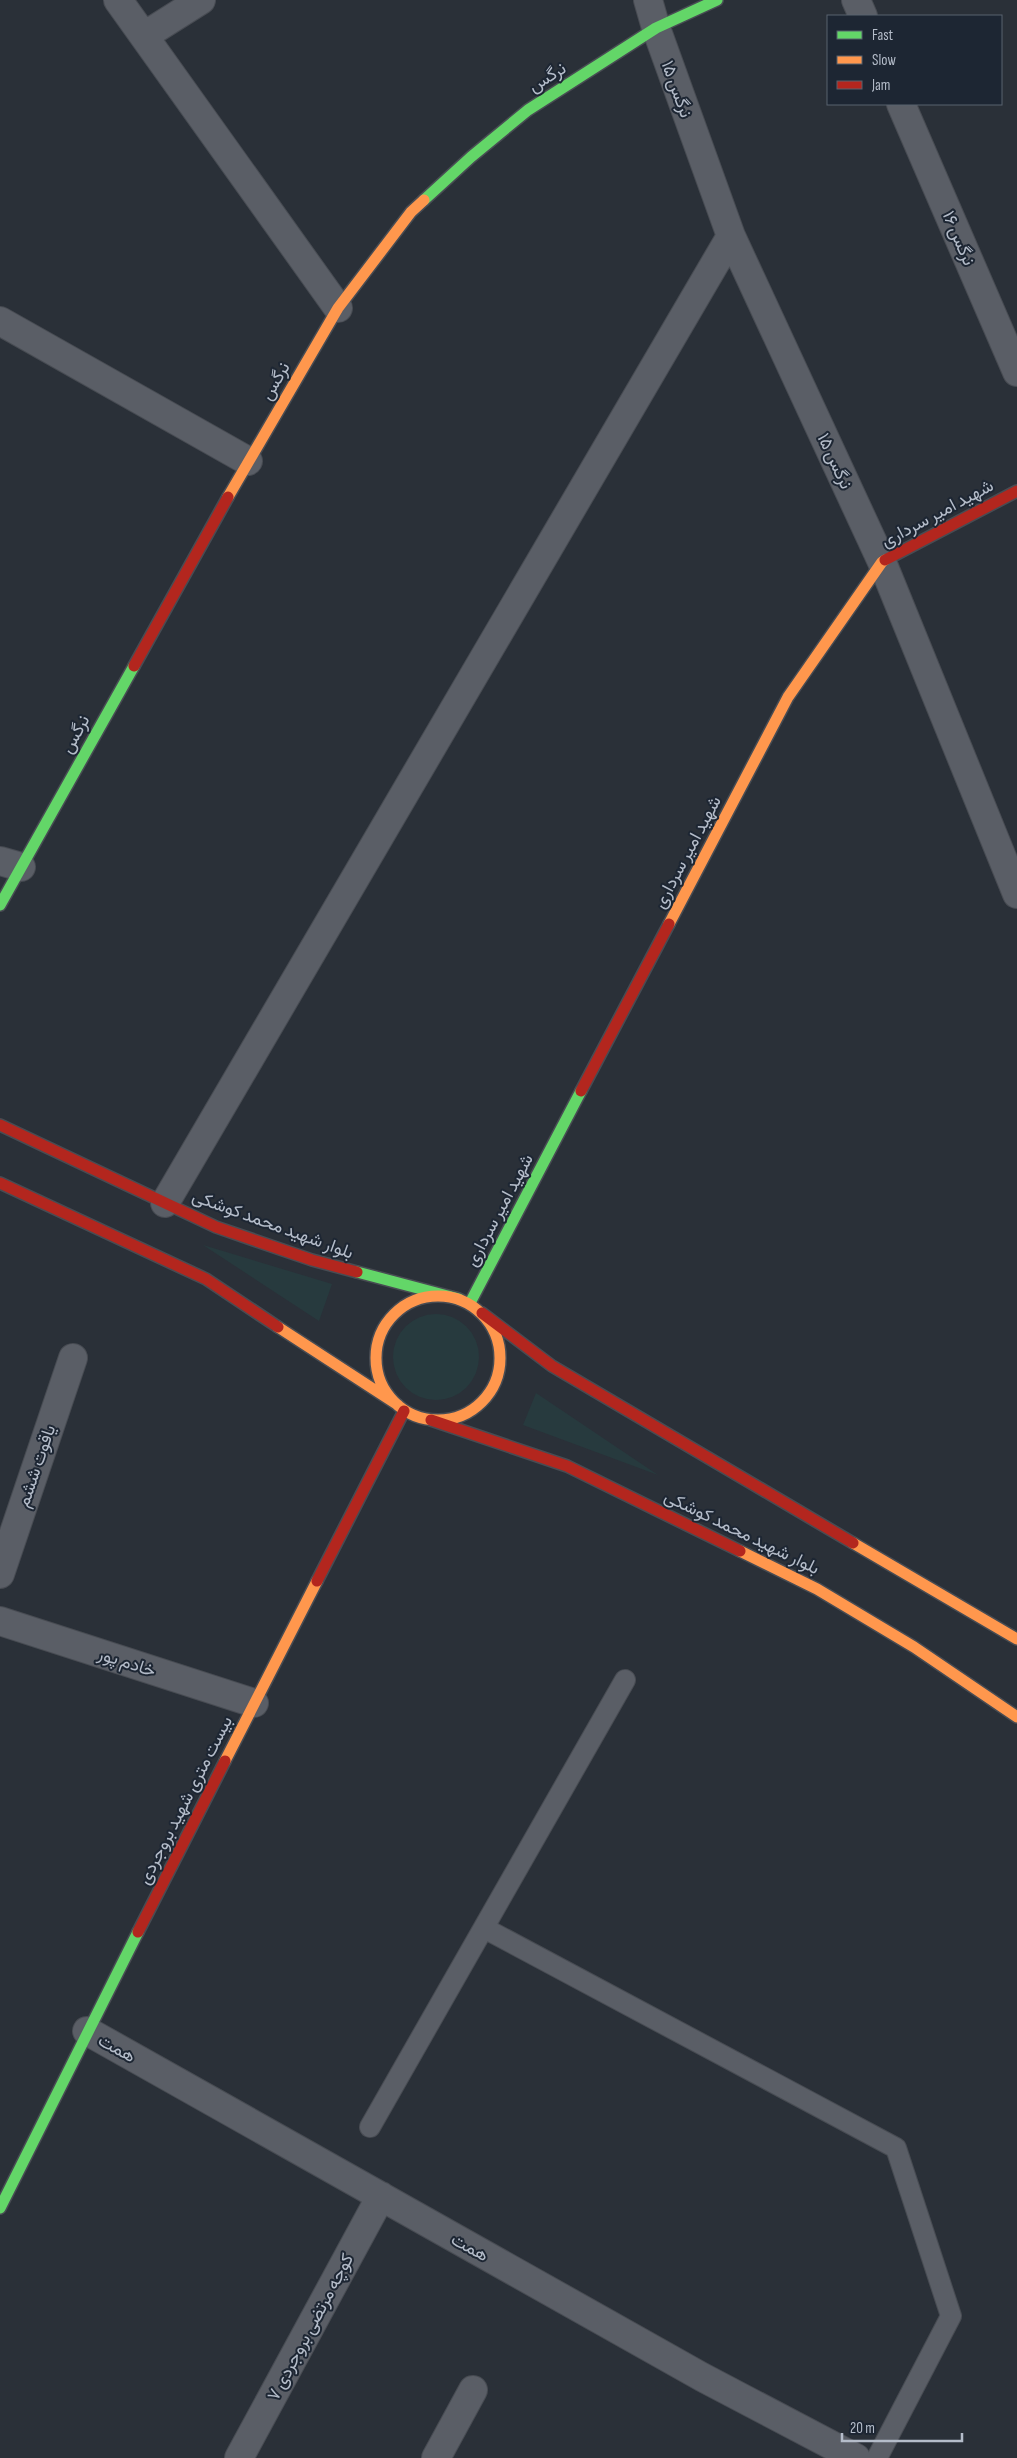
<svg xmlns="http://www.w3.org/2000/svg" width="1017" height="2458" viewBox="0 0 1017 2458" font-family="'Sofia Sans Condensed',Vazirmatn,sans-serif">
<style>
.green{fill:#273a3e}
.lines{fill:none;stroke-linecap:round;stroke-linejoin:round}
.lane-casing{stroke:#484c53;stroke-width:22}
.street-casing{stroke:#484c53;stroke-width:30}
.fast-casing{stroke:#484c53;stroke-width:14}
.slow-casing{stroke:#484c53;stroke-width:14}
.jam-casing{stroke:#484c53;stroke-width:14}
.lane{stroke:#5a5e66;stroke-width:20}
.street{stroke:#5a5e66;stroke-width:28}
.fast{stroke:#63d668;stroke-width:11}
.slow{stroke:#ff974d;stroke-width:11}
.jam{stroke:#b3261e;stroke-width:11}
.labels{text-anchor:middle;stroke-width:4;stroke-linejoin:round;paint-order:stroke}
.street-label{font-size:18px;fill:#b4bcc9;stroke:#1d2633}
</style>
<rect width="100%" height="100%" fill="#2a3038"/>
<path class="green" d="M203,1245L332,1284L319,1321Z
M393 1357a43 43 0 1 1 86 0a43 43 0 1 1-86 0Z
M536,1393L658,1475L523,1425Z"/>
<g class="lines">
<defs>
<path id="lane" d="M484,1928L896,2148L951,2316L877,2458
M370,2127L625,1680"/>
<path id="street" d="M118,0L338,308
M648,0L656,28L731,236L882,562L1017,894
M856,0L863,16
M144,36L201,0
M901,104L1017,372
M0,321L248,461
M0,861L21,867
M165,1203L731,236
M0,1574L73,1358
M0,1621L254,1703
M87,2031L702,2377L856,2458
M239,2458L381,2196
M436,2458L473,2390"/>
<path id="fast" d="M424,200L471,157L528,110L656,28L717,0
M0,905L134,666
M357,1272L459,1299
M470,1303L581,1091
M0,2208L138,1932"/>
<path id="slow" d="M228,497L338,308L411,212L424,200
M669,924L788,697L882,562L885,560
M376 1358a62 62 0 1 1 124 0a62 62 0 1 1-124 0Z
M278,1327L398,1405
M853,1543L1017,1639
M740,1551L817,1589L914,1647L1017,1717
M225,1761L317,1581"/>
<path id="jam" d="M885,560L1017,491
M134,666L228,497
M581,1091L669,924
M0,1125L216,1227L312,1260L357,1272
M0,1183L206,1279L278,1327
M482,1313L552,1366L853,1543
M431,1420L567,1466L740,1551
M317,1581L404,1411
M138,1932L225,1761"/>
</defs>
<use href="#lane" class="lane-casing"/>
<use href="#street" class="street-casing"/>
<use href="#fast" class="fast-casing"/>
<use href="#slow" class="slow-casing"/>
<use href="#jam" class="jam-casing"/>
<use href="#lane" class="lane"/>
<use href="#street" class="street"/>
<use href="#fast" class="fast"/>
<use href="#slow" class="slow"/>
<use href="#jam" class="jam"/>
</g>
<g class="labels">
<g class="street-label">
<text transform="translate(547 77) rotate(-32)" y="6">نرگس</text>
<text transform="translate(677 89) rotate(70)" y="6">نرگس ۱۵</text>
<text transform="translate(959 238) rotate(67)" y="6">نرگس ۱۶</text>
<text transform="translate(275 381) rotate(-60)" y="6">نرگس</text>
<text transform="translate(835 461) rotate(65)" y="6">نرگس ۱۵</text>
<text transform="translate(937 513) rotate(-28)" y="6">شهید امیر سرداری</text>
<text transform="translate(75 734) rotate(-61)" y="6">نرگس</text>
<text transform="translate(687 852) rotate(-62)" y="6">شهید امیر سرداری</text>
<text transform="translate(499 1210) rotate(-62)" y="6">شهید امیر سرداری</text>
<text transform="translate(273 1224) rotate(20)" y="6">بلوار شهید محمد کوشکی</text>
<text transform="translate(36 1466) rotate(-71)" y="6">یاقوت ششم</text>
<text transform="translate(742 1532) rotate(26)" y="6">بلوار شهید محمد کوشکی</text>
<text transform="translate(127 1662) rotate(18)" y="6">خادم پور</text>
<text transform="translate(185 1800) rotate(-63)" y="6">بیست متری شهید بروجردی</text>
<text transform="translate(117 2048) rotate(29)" y="6">همت</text>
<text transform="translate(470 2247) rotate(29)" y="6">همت</text>
<text transform="translate(310 2327) rotate(-62)" y="6">کوچه مرتضی بروجردی ۷</text>
</g>
</g>
<rect x="827" y="15" width="175" height="90" fill="#1d2633" stroke="#59626f"/>
<rect x="837" y="31" width="25" height="8" fill="#63d668" stroke="#59626f"/>
<text x="872" y="40" font-size="15" fill="#b4bcc9">Fast</text>
<rect x="837" y="56" width="25" height="8" fill="#ff974d" stroke="#59626f"/>
<text x="872" y="65" font-size="15" fill="#b4bcc9">Slow</text>
<rect x="837" y="81" width="25" height="8" fill="#b3261e" stroke="#59626f"/>
<text x="872" y="90" font-size="15" fill="#b4bcc9">Jam</text>
<path d="M842 2433v8h120v-8" fill="none" stroke="#b4bcc9" stroke-width="2.5"/>
<text x="850" y="2433" font-size="15" fill="#b4bcc9" stroke="#1d2633" stroke-width="4" paint-order="stroke">20 m</text>
</svg>
